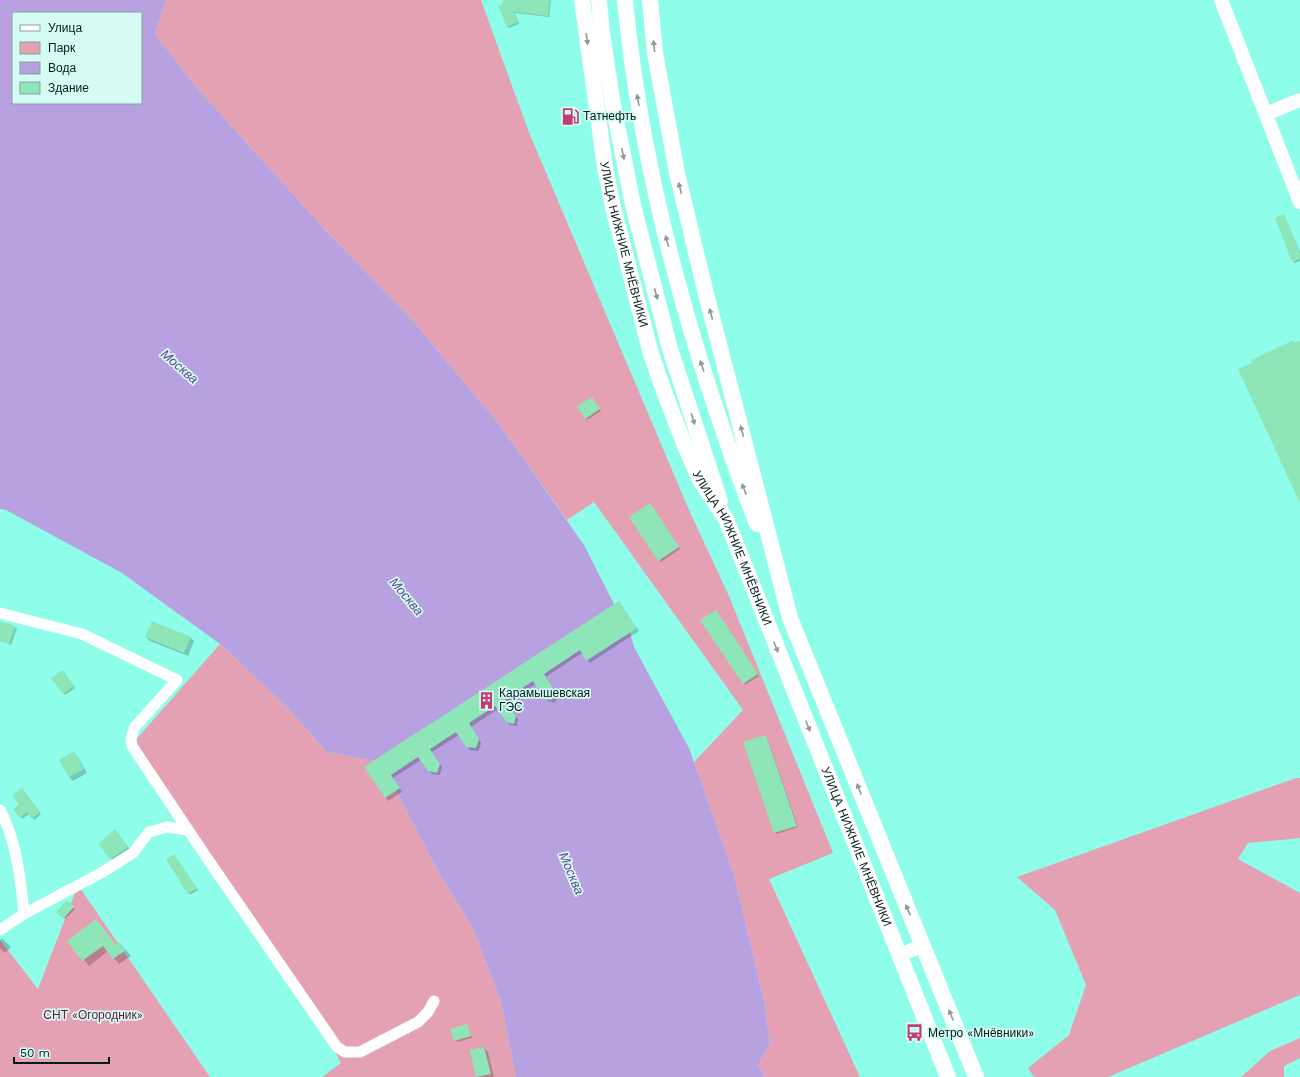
<svg xmlns="http://www.w3.org/2000/svg" width="1300" height="1077" viewBox="0 0 1300 1077" font-family="'Work Sans',sans-serif">
<style>
.green{fill:#e5a1b4}
.water{fill:#b8a1e0;fill-rule:evenodd}
.shadow{fill:#0003}
.building{fill:#8de5b8}
.lines{fill:none;stroke-linecap:round;stroke-linejoin:round}
.minor{stroke:#fff;stroke-width:11}
.tertiary{stroke:#fff;stroke-width:14}
.secondary{stroke:#fff;stroke-width:16}
.oneway{fill:#8e9998}
.labels{text-anchor:middle;stroke-width:3.5;stroke-linejoin:round;paint-order:stroke}
.poi-label{font-size:12px;fill:#051d19;stroke:#d4fcf4;text-anchor:start}
.street-label{font-size:12px;fill:#051d19;stroke:#d4fcf4}
.park-label{font-size:12px;fill:#6a1437;stroke:#d4fcf4}
.water-label{font-size:13px;font-style:italic;fill:#63438f;stroke:#d4fcf4}
</style>
<rect width="100%" height="100%" fill="#8efde9"/>
<path class="green" d="M166,0H481L528,130L689,510L729,596L833,853L769,879L860,1077H764L758,1065L770,1043L764,1001L734,875L694,762L743,710L594,502L567,520L499,424L412,320L327,232L196,87L155,34Z
M220,644L286,706L327,752L381,762L444,882L473,928L501,1001L516,1077H322L341,1063L334,1049L133,743Z
M1296,778H1300V838L1248,843L1238,859L1300,893V995L1108,1077H1034L1028,1068L1069,1035L1086,985L1055,910L1017,877Z
M78,885L210,1077H0V940L38,989Z
M1300,1038V1058L1284,1066V1077H1241L1270,1051Z"/>
<path class="water" d="M0,0H166L155,34L196,87L327,232L412,320L499,424L584,545L614,604L630,632L634,647L689,748L734,875L764,1001L770,1043L758,1065L764,1077H516L501,1001L473,928L444,882L381,762L327,752L286,706L220,644L122,573L6,510L0,509ZM13,13H141V103H13Z"/>
<path class="shadow" d="M504,0H551L549,17L515,13L519,24L509,28L507,26L503,5Z
M1284,215L1300,252V261L1295,263L1293,261Z
M593,400L601,411L587,420L586,418Z
M651,506L680,549L661,562L659,560Z
M619,602L639,631L590,663L582,653L546,677L558,695L555,703L548,701L536,684L507,702L518,719L517,726L510,725L498,709L471,727L481,743L479,751L470,750L459,735L432,752L442,767L440,775L432,774L421,760L393,778L402,792L388,801L386,798L366,767Z
M717,613L759,676L745,685L744,683Z
M1,622L17,628L11,645L0,641V626Z
M146,637H190L194,641L188,656L150,641Z
M64,673L75,688L65,695L64,693Z
M765,736L767,737L798,827L777,834L775,833L745,743Z
M74,753L78,757L87,773L73,781L69,777L60,761Z
M23,790L41,814L34,820L29,814L22,819L21,817L20,804Z
M115,831L132,852L115,862L111,858Z
M175,857L198,890L190,895L189,893Z
M67,902L75,909L65,919L57,912Z
M2,938L11,947L5,953L0,948V940Z
M69,941L116,946L120,943L131,956L119,964L108,951L89,966Z
M466,1025L472,1038L457,1042L452,1030Z
M484,1048L488,1052L494,1077H477L471,1051Z"/>
<path class="building" d="M503,0H550L548,16L514,12L518,22L507,27L498,6L502,4Z
M1284,214L1300,253V259L1292,262L1275,218Z
M1294,340L1295,343L1300,341V503L1238,369L1252,363L1251,360Z
M592,397L600,409L585,419L577,406Z
M650,503L679,547L658,561L629,517Z
M619,601L637,628L586,661L580,650L544,674L555,691L552,700L544,699L533,681L505,699L516,716L514,724L506,722L495,706L469,723L479,739L476,748L466,747L456,732L430,749L440,764L437,773L428,771L418,757L391,775L400,788L385,798L364,767Z
M716,610L758,674L743,684L700,620Z
M0,621L15,626L9,644L0,641Z
M152,621L191,637L184,653L145,637Z
M63,670L74,686L63,694L51,678Z
M766,735L797,826L774,833L743,742Z
M74,751L84,769L69,777L59,760Z
M22,788L40,812L32,819L27,812L20,818L13,809L19,804L12,795Z
M115,829L128,847L110,859L98,844Z
M174,854L197,888L188,894L179,882L180,881L166,860Z
M67,900L74,907L63,919L56,912Z
M96,919L116,945L120,942L126,950L113,959L103,946L82,961L67,941Z
M467,1024L471,1036L454,1041L450,1029Z
M484,1047L491,1074L476,1077L470,1050Z"/>
<g class="lines">
<path class="minor" d="M0,613L82,634L177,680L134,728L131,739L132,746L209,861L337,1047L345,1052H360L418,1022L428,1012L434,1001
M0,810C16,839 21,880 24,914
M0,930L24,914L101,873L133,853L149,832L167,827L188,830"/>
<path class="tertiary" d="M1221,0L1300,202
M1266,114L1300,100
M899,955L922,946"/>
<g class="secondary">
<path id="s1" d="M582,0L605,167L613,207L651,354L665,394L685,446L700,480L726,519L948,1077"/>
<path d="M599,0L602,33L612,99L633,205L670,349L720,501"/>
<path d="M625,0C642,180 693,356 757,524"/>
<path d="M650,0L655,53L677,173L706,294L790,618L976,1077"/>
</g>
</g>
<defs><path id="oneway-solid" d="M-6-.8H1V-3.2L6.5 0L1 3.2V.8H-6Z"/></defs>
<g class="oneway">
<use href="#oneway-solid" transform="translate(587 39) rotate(82)"/>
<use href="#oneway-solid" transform="translate(654 46) rotate(-96)"/>
<use href="#oneway-solid" transform="translate(638 100) rotate(-100)"/>
<use href="#oneway-solid" transform="translate(623 154) rotate(79)"/>
<use href="#oneway-solid" transform="translate(680 188) rotate(-104)"/>
<use href="#oneway-solid" transform="translate(667 241) rotate(-105)"/>
<use href="#oneway-solid" transform="translate(656 294) rotate(75)"/>
<use href="#oneway-solid" transform="translate(711 314) rotate(-105)"/>
<use href="#oneway-solid" transform="translate(702 366) rotate(-108)"/>
<use href="#oneway-solid" transform="translate(693 419) rotate(72)"/>
<use href="#oneway-solid" transform="translate(742 431) rotate(-105)"/>
<use href="#oneway-solid" transform="translate(744 489) rotate(-111)"/>
<use href="#oneway-solid" transform="translate(776 647) rotate(68)"/>
<use href="#oneway-solid" transform="translate(808 726) rotate(68)"/>
<use href="#oneway-solid" transform="translate(859 789) rotate(-112)"/>
<use href="#oneway-solid" transform="translate(908 910) rotate(-112)"/>
<use href="#oneway-solid" transform="translate(951 1015) rotate(-112)"/>
</g>
<defs>
<symbol id="fuel-bare" viewBox="-9 -9 18 18"><path d="M-5.5-6h7V0h2V4h1.3V-2.5L3-4.5l.8-.8L6-3V5H2.5V1h-1V6h-7ZM-4.2-4.7v3.2H.2V-4.7Z" fill="#c53a70" stroke="#d4fcf4" stroke-width="2.5" paint-order="stroke"/></symbol>
<symbol id="building-bare" viewBox="-9 -9 18 18"><path d="M-4-6H4V6H1V3H-1V6H-4ZM-2.5-4.3h1.7v1.8h-1.7ZM.8-4.3h1.7v1.8H.8ZM-2.5-1h1.7V.8h-1.7ZM.8-1h1.7V.8H.8Z" fill="#c53a70" stroke="#d4fcf4" stroke-width="2.5" paint-order="stroke"/></symbol>
<symbol id="bus-bare" viewBox="-9 -9 18 18"><path d="M-5-6H5V4H4V6H2V4H-2V6H-4V4H-5ZM-3.5-4V0h7V-4ZM-3.5 1.2v1.5H-2V1.2ZM2 1.2v1.5H3.5V1.2Z" fill="#c53a70" stroke="#d4fcf4" stroke-width="2.5" paint-order="stroke"/></symbol>
</defs>
<g fill-rule="evenodd">
<use href="#fuel-bare" x="558" y="104" width="25" height="25"/>
<use href="#building-bare" x="474" y="688" width="25" height="25"/>
<use href="#bus-bare" x="902" y="1020" width="25" height="25"/>
</g>
<g class="labels">
<g class="poi-label">
<text x="583" y="120">Татнефть</text>
<text x="499" y="697">Карамышевская<tspan x="499" dy="14">ГЭС</tspan></text>
<text x="928" y="1037">Метро «Мнёвники»</text>
</g>
<g class="street-label">
<text dy="4" stroke="none"><textPath href="#s1" startOffset="248">УЛИЦА НИЖНИЕ МНЁВНИКИ</textPath></text>
<text dy="4" stroke="none"><textPath href="#s1" startOffset="572">УЛИЦА НИЖНИЕ МНЁВНИКИ</textPath></text>
<text dy="4" stroke="none"><textPath href="#s1" startOffset="896">УЛИЦА НИЖНИЕ МНЁВНИКИ</textPath></text>
</g>
<g class="park-label">
<text x="93" y="1019">СНТ «Огородник»</text>
</g>
<g class="water-label">
<text transform="translate(180 366) rotate(41)" y="5">Москва</text>
<text transform="translate(407 596) rotate(50)" y="5">Москва</text>
<text transform="translate(572 873) rotate(67)" y="5">Москва</text>
</g>
</g>
<rect x="12" y="12" width="130" height="92" fill="#d4fcf4" stroke="#81a39c"/>
<rect x="20" y="25" width="20" height="6" fill="#ffffff" stroke="#81a39c"/>
<text x="48" y="32" font-size="12" fill="#051d19">Улица</text>
<rect x="20" y="42" width="20" height="12" fill="#e5a1b4" stroke="#81a39c"/>
<text x="48" y="52" font-size="12" fill="#051d19">Парк</text>
<rect x="20" y="62" width="20" height="12" fill="#b8a1e0" stroke="#81a39c"/>
<text x="48" y="72" font-size="12" fill="#051d19">Вода</text>
<rect x="20" y="82" width="20" height="12" fill="#8de5b8" stroke="#81a39c"/>
<text x="48" y="92" font-size="12" fill="#051d19">Здание</text>
<path d="M14 1057v6h95v-6" fill="none" stroke="#051d19" stroke-width="2"/>
<text x="20" y="1057" font-size="12" fill="#051d19" stroke="#d4fcf4" stroke-width="3" paint-order="stroke">50 m</text>
</svg>
